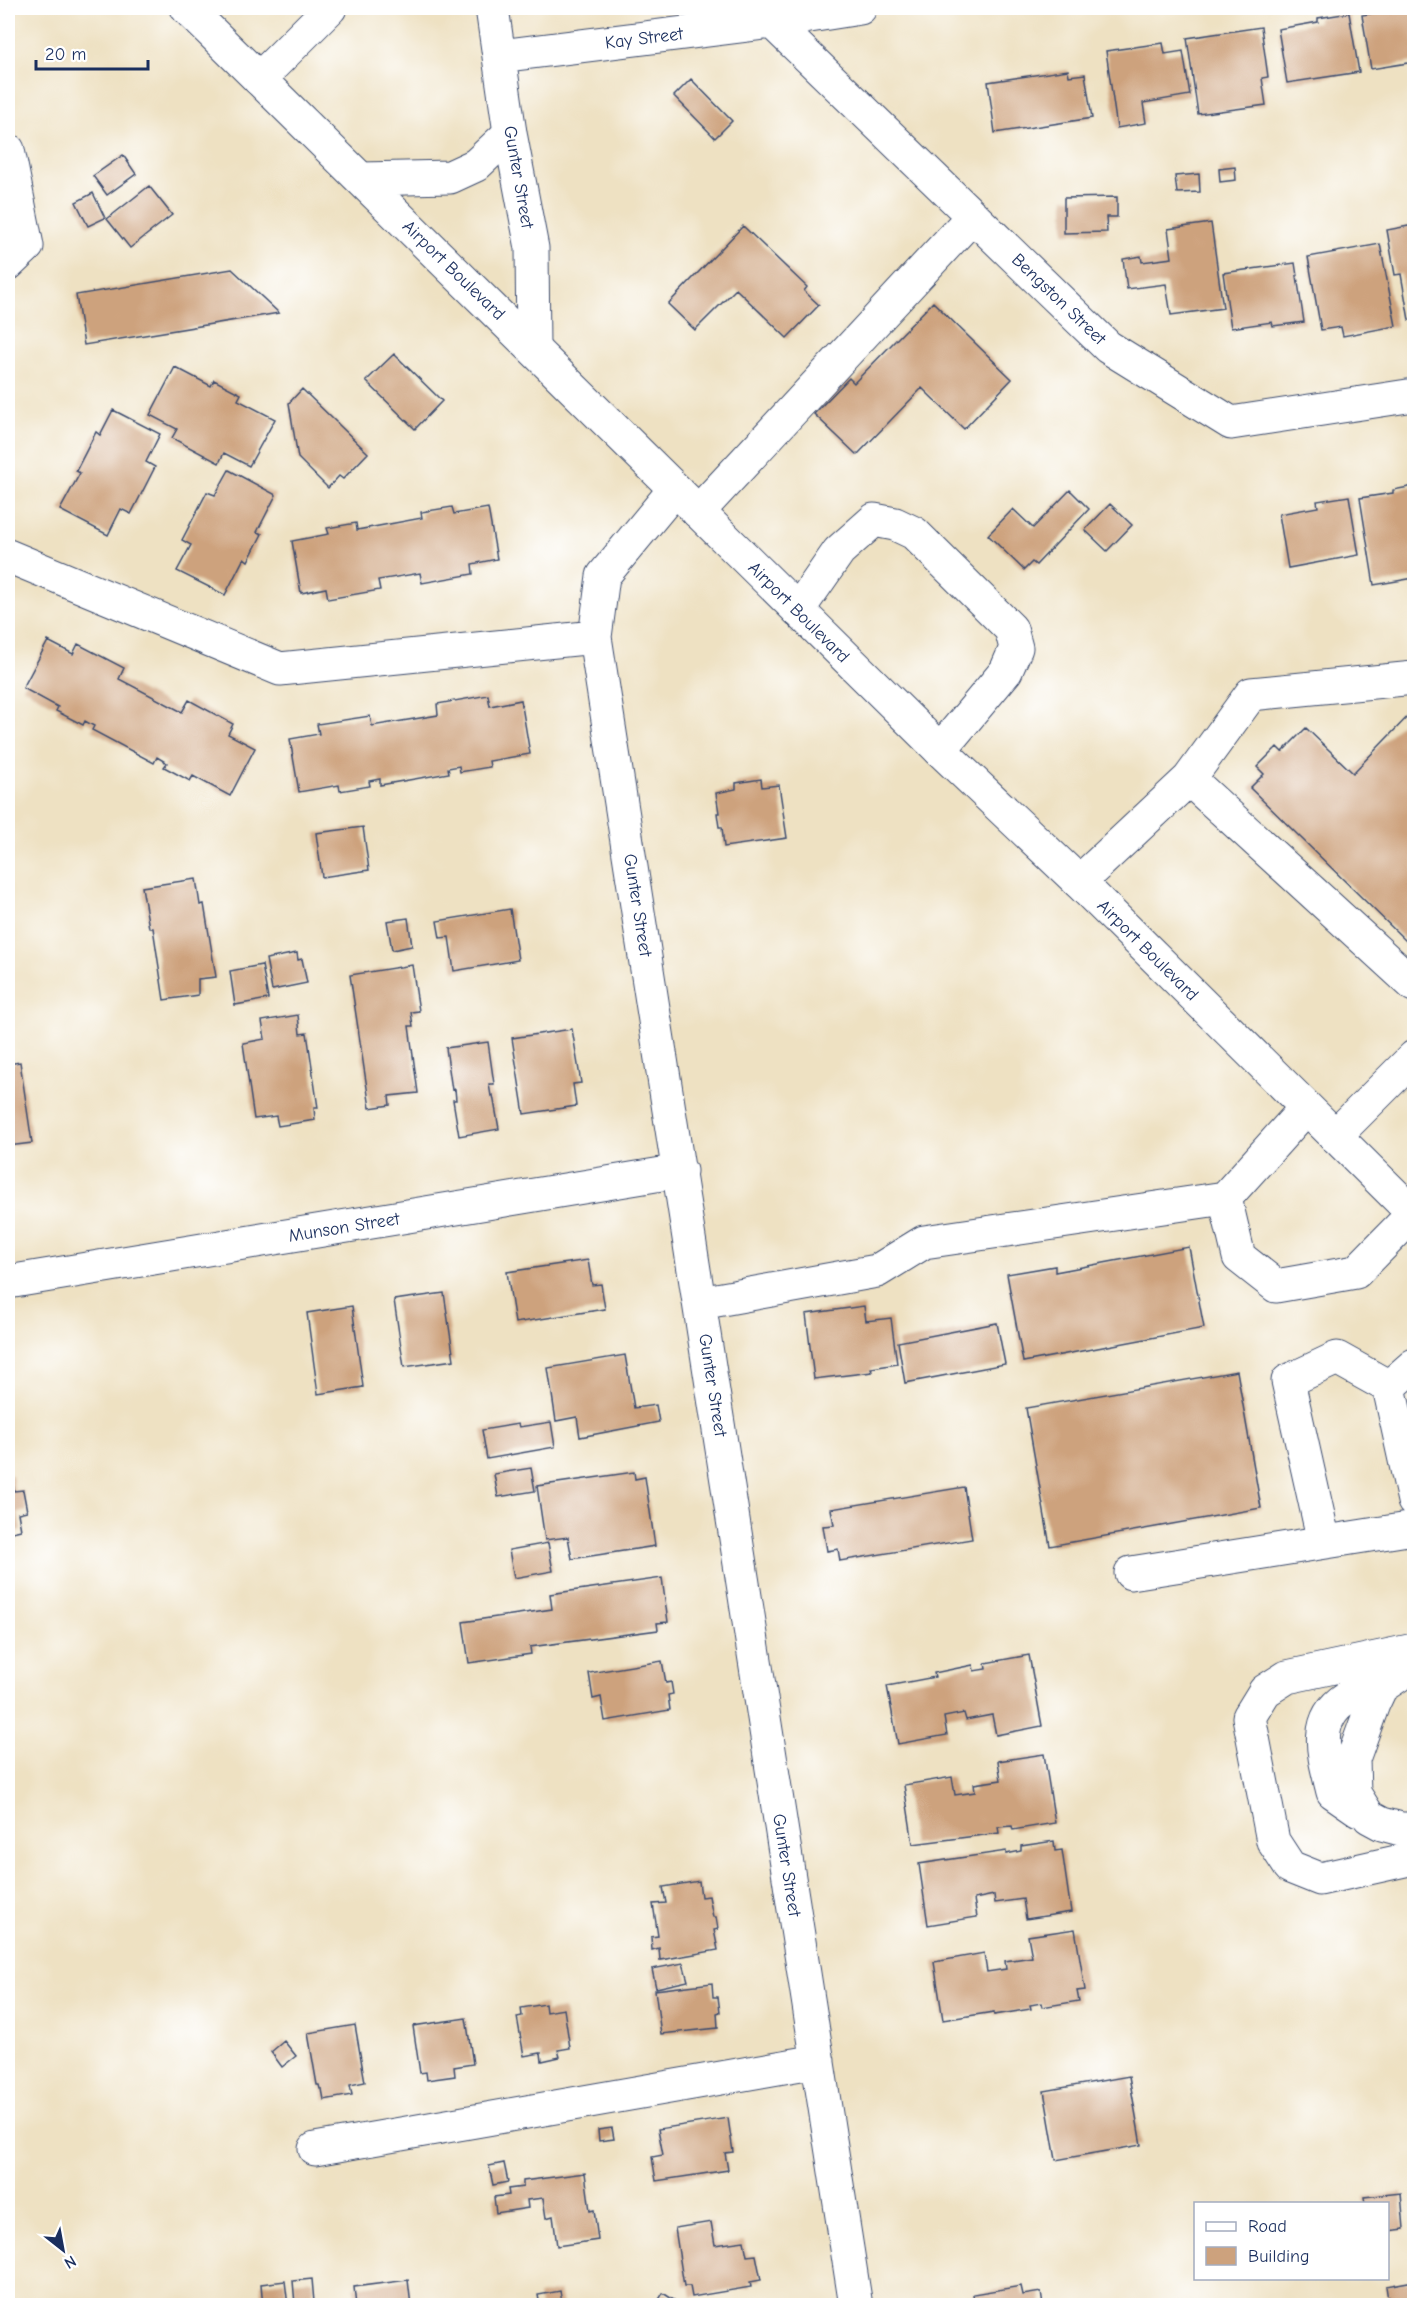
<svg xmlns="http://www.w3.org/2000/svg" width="1422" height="2313" viewBox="0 0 1422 2313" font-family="'Comic Neue',sans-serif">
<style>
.building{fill:#cda27d}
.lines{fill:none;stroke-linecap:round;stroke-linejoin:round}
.minor-casing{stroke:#3b4a6d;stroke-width:35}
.major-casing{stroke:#3b4a6d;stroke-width:35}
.minor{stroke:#fff;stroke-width:33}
.major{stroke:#fff;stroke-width:33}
.labels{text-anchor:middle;stroke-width:4.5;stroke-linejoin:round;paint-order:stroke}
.street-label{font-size:18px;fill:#1b2f5e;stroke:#fff}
</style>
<rect width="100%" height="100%" fill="#fff"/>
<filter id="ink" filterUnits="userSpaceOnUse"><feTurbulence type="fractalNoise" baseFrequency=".0167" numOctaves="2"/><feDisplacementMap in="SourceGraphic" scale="12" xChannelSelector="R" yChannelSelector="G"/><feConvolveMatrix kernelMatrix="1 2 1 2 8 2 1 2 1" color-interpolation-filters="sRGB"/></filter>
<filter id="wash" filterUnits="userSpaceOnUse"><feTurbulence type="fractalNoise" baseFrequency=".008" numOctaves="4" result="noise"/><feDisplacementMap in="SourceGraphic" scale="24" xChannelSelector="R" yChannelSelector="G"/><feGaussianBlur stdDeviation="1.35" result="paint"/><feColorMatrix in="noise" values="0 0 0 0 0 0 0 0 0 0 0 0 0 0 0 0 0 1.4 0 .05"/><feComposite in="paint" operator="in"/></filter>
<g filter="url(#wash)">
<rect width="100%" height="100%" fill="#eee1c2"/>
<g id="blocks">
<path class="building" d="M1405,8H1414V62L1371,69L1362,15Z
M1349,13L1359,72L1287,83L1278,29L1318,22V18Z
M1261,27L1268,77L1262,78L1266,105L1198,114L1187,38Z
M1163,43L1165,54L1183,51L1190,95L1143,103L1146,123L1117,128L1106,51Z
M1068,70L1069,76L1085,74L1092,118L995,133L988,82Z
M691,79L732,121L715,138L674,96Z
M123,155L136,174L107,195L93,176Z
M1235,167L1236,180L1220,182L1219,169Z
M1199,174L1200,192L1177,193L1175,176Z
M149,186L172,215L130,248L107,219Z
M93,193L105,218L88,226L76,202Z
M1117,197V217H1106L1107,232L1064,233V198Z
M1211,223L1223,308L1171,315L1166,284L1127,289L1123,259L1141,256L1142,262L1172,258L1168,229Z
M1414,225V319L1409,320L1401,274L1395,275L1387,230Z
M743,226L807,287L804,291L819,305L787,338L736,289L695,330L668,304Z
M1380,244L1396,326L1343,336L1341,327L1321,330L1308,257Z
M1295,263L1304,322L1273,326L1272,322L1231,328L1223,273Z
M232,269L279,313L84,345L76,295Z
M933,302L1012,379L964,429L922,388L857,455L814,414L849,378L854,383Z
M394,354L442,401L415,429L366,381Z
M175,367L211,386L214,380L241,394L238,400L275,419L249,466L224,453L219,463L172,438L177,429L150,415Z
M302,389L368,453L343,479L339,476L328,488L298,458L289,403Z
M113,410L160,434L146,462L155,467L131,514L121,509L108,535L60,510L80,473L76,471L96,432L100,435Z
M229,470L276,495L257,532L262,534L248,561L244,558L225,595L177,571L191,545L182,540L207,492L215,495Z
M1414,486V578L1374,585L1360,498L1393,493V490Z
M1070,490L1089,509L1036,565L1032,562L1024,570L988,535L1013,509L1033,528Z
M1349,496L1359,555L1288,568L1279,514L1318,507L1317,501Z
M1110,504L1132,525L1107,551L1085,530Z
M452,507L454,514L488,508L497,559L472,564L473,574L422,583L420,573L378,580L380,590L328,599L326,588L301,593L292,541L329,534L327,528L356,523L357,530L422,518L421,512Z
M48,641L73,654L78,644L124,668L119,679L182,712L189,700L233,724L228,734L255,748L230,796L193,776L190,781L164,767L167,763L157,757L154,763L92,730L94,726L85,721L83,725L56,711L58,707L23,688Z
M488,695L490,706L521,700L530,754L489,761L490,767L460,772L459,766L448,768L449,773L380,785V779L369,781L370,786L340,791L339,785L299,792L290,739L319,734L317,724L370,716L372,726L438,715L437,704Z
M1414,710V932L1406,941L1250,788L1264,774L1257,767L1277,747L1282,752L1306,728L1353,773Z
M761,779L762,787L779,785L787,838L724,847L722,827H719L717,813H719L716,793L736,789V783Z
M363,827L369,870L322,877L316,833Z
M196,879L200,905L204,904L216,977L198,979V995L164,1000L153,928H149L142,887Z
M510,909L518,960L454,971L449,937L440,938L437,921Z
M408,918L412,946L392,950L387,921Z
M297,953L298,960L302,959L307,983L272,990L266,959Z
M262,965L268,999L235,1005L230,971Z
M412,965L419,1011L411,1012L413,1026H409L418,1093L389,1096L390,1105L370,1108L350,975Z
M298,1015L300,1034L307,1033L318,1108H314L315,1120L278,1126L276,1116L254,1119L243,1043L265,1039L262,1021Z
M572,1029L581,1083L573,1084L576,1106L524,1114L512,1038Z
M488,1042L494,1084H489L491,1096L493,1095L499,1129L459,1136L453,1100H456L455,1089L452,1090L446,1048Z
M20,1062L32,1143L8,1146V1064Z
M1189,1247L1204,1328L1023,1362L1007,1274L1055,1266V1272Z
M588,1260L592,1285L601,1284L605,1309L515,1323L507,1272Z
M444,1293L454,1360L404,1367L394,1300Z
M352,1306L363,1387L318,1394L307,1313Z
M864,1306L866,1321L891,1318L897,1364L871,1368L872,1372L814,1379L806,1314Z
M997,1323L1005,1364L905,1383L898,1342Z
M625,1355L634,1408L656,1405L659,1422L580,1437L577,1417L556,1421L548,1368Z
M1237,1371L1261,1508L1050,1546L1026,1408Z
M551,1422L555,1447L487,1459L482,1430L518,1424L519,1427Z
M531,1468L535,1491L498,1497L494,1474Z
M634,1472L635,1479L645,1477L655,1546L572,1559L568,1537L545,1540L537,1486Z
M8,1475H12L14,1491L23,1490L27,1511L18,1513L21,1530L8,1533Z
M964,1487L972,1539L840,1561L838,1549L827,1551L823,1526L834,1525L831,1509Z
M548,1543L553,1571L514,1578L509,1550Z
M662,1578L668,1622L657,1623L658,1630L530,1647L531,1654L469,1663L463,1622L552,1609L550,1594Z
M1029,1655L1042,1726L996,1735L992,1715L966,1720L964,1713L944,1717L947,1735L898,1744L887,1686L935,1677L934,1673L973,1665L974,1671L986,1669L985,1663Z
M662,1661L666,1683L671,1682L673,1694L668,1695L670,1710L605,1721L601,1697L593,1699L589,1673Z
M1044,1754L1055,1823L1013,1830L1012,1826L998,1827L999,1833L913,1844L904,1785L952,1777L955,1795L975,1792L974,1784L1001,1780L998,1761Z
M1054,1841L1055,1851L1062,1850L1071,1912L1026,1919L1023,1899L995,1903L994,1895L974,1899L977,1917L928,1925L919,1864L1006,1851V1854L1021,1851V1846Z
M699,1881L701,1897L709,1896L713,1917H716L718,1929L714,1930L718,1950L660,1960L659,1948L652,1950L651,1937L658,1936L653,1904L666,1903L663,1887Z
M1075,1929L1085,1990L1077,1991L1079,2001L1042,2007L1041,2003L1030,2005L1031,2009L994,2015V2012L943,2020L934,1962L984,1953L987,1972L1006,1969L1005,1961L1032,1957L1028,1936Z
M683,1963L688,1981L656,1988L652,1969Z
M712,1983L713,1997H718L720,2012L717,2013L718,2028L661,2034L655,1990Z
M545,2004L546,2012L564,2009L570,2048L558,2050L560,2057L542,2061L541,2053L524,2056L517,2017L522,2016L521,2008Z
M466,2018L473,2064L454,2067L455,2076L427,2080L426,2072L420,2073L413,2026Z
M355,2025L365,2082L350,2085L352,2095L324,2100L322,2089H320L319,2085H317L308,2033Z
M284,2041L296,2056L282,2067L271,2052Z
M1129,2076L1141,2145L1056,2160L1044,2091Z
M728,2118L733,2152L725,2153L728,2170L656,2181L652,2157L663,2155L658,2129Z
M612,2128L614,2139L599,2141L598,2130Z
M504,2163L508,2182L493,2185L489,2166Z
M585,2173L590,2211L594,2210L598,2240L557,2246L553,2216L546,2218L543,2198L527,2200L528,2208L496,2213L494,2197L509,2195L508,2189L523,2187V2181Z
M1401,2193L1404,2229L1388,2231V2204H1365L1364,2197Z
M711,2222L715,2245L744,2241L747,2256L756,2255L761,2280L750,2282L751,2287L692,2297L690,2286H684L675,2228Z
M312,2279L314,2302L295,2304L293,2281Z
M408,2280L411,2306H356L354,2287Z
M285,2281L288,2306H263L261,2284Z
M1414,2281V2306H1389L1386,2286Z
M1021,2286L1023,2295L1041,2292L1043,2306H975L973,2294Z
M560,2291L563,2306H540L538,2295Z
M663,2293L683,2306H655Z"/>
</g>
</g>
<g filter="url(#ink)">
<use href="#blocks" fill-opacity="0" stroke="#3b4a6d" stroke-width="1.5"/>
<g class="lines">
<defs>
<path id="minor" d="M492,8L510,133L532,248L533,348
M772,22L1108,347L1231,423L1414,395
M500,56L772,22L860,8
M259,79L330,8
M8,150L27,246L8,264
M675,489L603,576L595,637L856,2306
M698,512L973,216
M8,556L280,669L595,637
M798,610L839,551L874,520L895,524L914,533L1011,629L1016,648L1006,671L940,750
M1189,779L1251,694L1414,678
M1079,882L1189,779L1414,985
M1335,1136L1414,1057
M1225,1198L1239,1257L1276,1286L1356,1272L1414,1213
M8,1282L680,1171
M700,1303L877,1271L924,1242L1225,1198L1306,1108
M1414,1365L1389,1387L1414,1501
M1324,1542L1288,1381L1337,1358L1389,1387
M1131,1573L1414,1528
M1414,1650L1287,1677L1265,1691L1249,1717L1273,1841L1290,1867L1320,1879L1414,1858
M1414,1665L1381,1687L1373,1704L1353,1759L1354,1793L1369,1817L1382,1824L1401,1829H1414
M1359,1810L1333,1792C1325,1758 1311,1721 1346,1698C1355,1692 1371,1690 1381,1687
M315,2149L818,2061"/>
<path id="major" d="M187,8L940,750L1079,882L1414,1214
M362,179L450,177L476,165L510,133"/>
</defs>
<use href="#minor" class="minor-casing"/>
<use href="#major" class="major-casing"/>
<use href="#minor" class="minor"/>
<use href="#major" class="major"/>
</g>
</g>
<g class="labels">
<g class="street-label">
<text transform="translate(644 38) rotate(-7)" y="6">Kay Street</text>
<text transform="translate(519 177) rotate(80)" y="6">Gunter Street</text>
<text transform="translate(454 270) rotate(44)" y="6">Airport Boulevard</text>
<text transform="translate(1059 299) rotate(44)" y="6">Bengston Street</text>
<text transform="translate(799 612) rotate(45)" y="6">Airport Boulevard</text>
<text transform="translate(638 905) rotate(81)" y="6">Gunter Street</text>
<text transform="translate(1148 950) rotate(45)" y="6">Airport Boulevard</text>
<text transform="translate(344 1227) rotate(-9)" y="6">Munson Street</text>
<text transform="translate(713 1385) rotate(81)" y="6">Gunter Street</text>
<text transform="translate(787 1865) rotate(81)" y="6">Gunter Street</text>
</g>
</g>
<rect width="1422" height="2313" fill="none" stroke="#fff" stroke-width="30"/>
<rect x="1194" y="2202" width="195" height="78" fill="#ffffff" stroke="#a4acbf" stroke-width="1.5"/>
<rect x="1206" y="2222" width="30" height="9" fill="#ffffff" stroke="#a4acbf" stroke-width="1.5"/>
<text x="1248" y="2232" font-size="18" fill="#1b2f5e">Road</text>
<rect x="1206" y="2247" width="30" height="18" fill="#cda27d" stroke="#a4acbf" stroke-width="1.5"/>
<text x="1248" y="2262" font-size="18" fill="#1b2f5e">Building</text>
<g transform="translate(63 2250) rotate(149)" stroke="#ffffff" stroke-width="4.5" paint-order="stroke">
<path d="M0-4.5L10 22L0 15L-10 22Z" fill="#1b2f5e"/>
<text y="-9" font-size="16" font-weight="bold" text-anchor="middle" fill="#1b2f5e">N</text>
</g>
<path d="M36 60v9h112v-9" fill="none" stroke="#1b2f5e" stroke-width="3"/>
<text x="45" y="60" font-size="18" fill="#1b2f5e" stroke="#ffffff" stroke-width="4.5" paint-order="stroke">20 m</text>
</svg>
